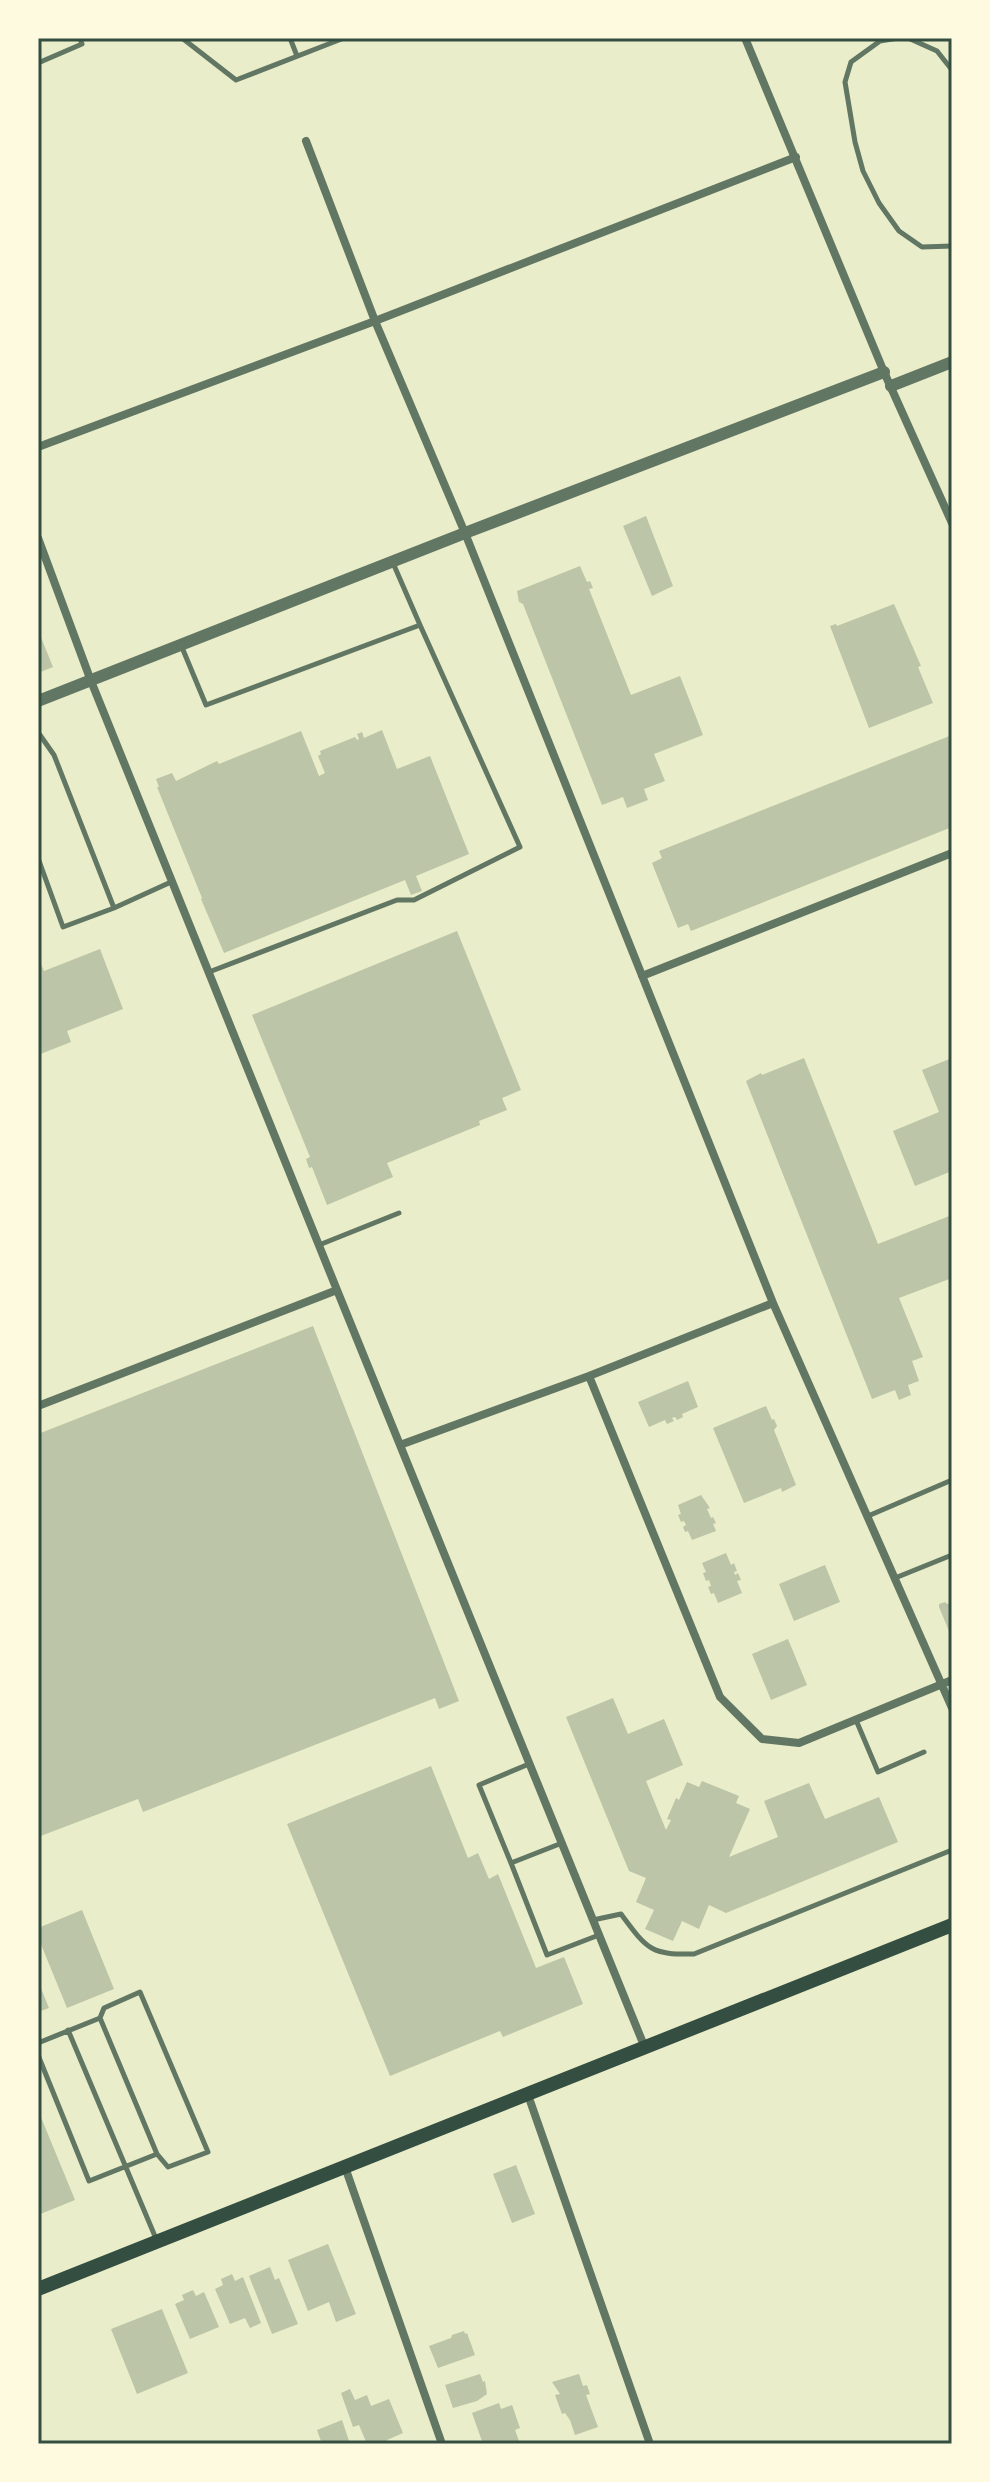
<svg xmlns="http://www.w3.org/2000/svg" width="990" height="2482" viewBox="0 0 990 2482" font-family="'Public Sans',sans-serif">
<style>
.building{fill:#bcc5a7}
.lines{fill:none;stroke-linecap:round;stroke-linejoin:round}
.service{stroke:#617663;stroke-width:5}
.minor{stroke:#617663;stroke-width:8}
.tertiary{stroke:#617663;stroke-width:12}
.secondary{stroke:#344e41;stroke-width:14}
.neatline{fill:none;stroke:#344e41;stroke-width:3}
</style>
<rect width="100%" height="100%" fill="#e9edc9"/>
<path class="building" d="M646,516L673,586L652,596L623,526Z
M580,566L587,582L590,581L593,588L589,589L631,695L680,676L703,735L654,754L665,781L644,789L648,800L627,808L623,797L602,805L523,604L519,602L517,591Z
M894,604L921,666L918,667L933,703L869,728L830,626L836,624L837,626Z
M38,630L53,667L38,673Z
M382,730L397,769L430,756L469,854L416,876L422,891L411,895L405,880L224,953L201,899L202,898L157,787H159L156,779L172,773L176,781L217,761L219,764L301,731L319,776L325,773L318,756L321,754L320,751L355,737L357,740L359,739L357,734L362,732L364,738Z
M952,735V827L691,931L688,924L678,928L652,863L662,858L659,851Z
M457,931L521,1090L502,1098L507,1110L479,1121L480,1125L387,1163L393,1177L327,1205L312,1167L309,1168L306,1159L310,1157L252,1015Z
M100,949L123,1009L67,1031L71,1042L38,1055V957L44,971Z
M804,1058L878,1244L952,1215V1278L899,1298L923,1357L912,1361L919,1381L908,1385L911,1395L899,1400L895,1390L872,1399L746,1081L761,1073L762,1075Z
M952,1058V1171L915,1186L893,1131L939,1112L922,1070Z
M313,1326L459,1701L439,1709L435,1698L143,1812L138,1799L38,1837V1434Z
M688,1381L698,1407L682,1414L683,1417L677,1420L675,1417L672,1418L674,1421L667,1424L665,1420L649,1427L638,1402Z
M766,1406L772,1420L774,1419L777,1426L774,1430L796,1485L782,1492L781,1488L744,1503L713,1428Z
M701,1495L710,1508L707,1509L711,1518L713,1517L716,1523L713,1524L716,1531L692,1540L688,1531L685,1532L683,1527L686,1525L684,1521L681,1522L678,1515L681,1514L678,1505Z
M726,1553L731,1565L734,1563L737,1571L734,1572L735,1575L738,1573L741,1580L737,1581L742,1593L718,1603L714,1593L711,1594L708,1587L711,1586L709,1580L706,1581L703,1573L706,1572L702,1563Z
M825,1565L840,1602L794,1621L779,1584Z
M945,1602L947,1604L952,1602V1629L949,1631L939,1607V1604Z
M788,1639L807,1685L771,1700L752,1654Z
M613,1698L628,1734L664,1719L683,1765L646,1781L666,1830L671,1820L667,1819L676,1798L679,1800L687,1782L699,1787L702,1781L739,1796L736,1803L750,1809L729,1857L778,1837L764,1801L809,1783L825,1819L879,1797L898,1842L726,1913L709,1905L699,1929L682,1921L673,1941L645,1929L654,1910L636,1902L646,1878L629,1871L566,1717Z
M431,1766L468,1858L478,1853L489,1879L498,1874L536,1968L564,1957L583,2004L503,2037L500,2031L390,2076L287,1824Z
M82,1910L114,1989L67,2008L38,1937V1928Z
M38,1981L49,2008L38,2012Z
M38,2110L75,2200L38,2215Z
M516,2165L535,2214L512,2223L493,2174Z
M328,2244L356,2314L336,2322L329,2302L308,2311L288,2260Z
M270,2267L275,2280L279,2278L298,2324L272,2334L249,2276Z
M232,2274L235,2281L243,2277L261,2323L250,2328L245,2318L230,2324L215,2289L223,2285L221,2279Z
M193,2290L196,2296L204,2292L219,2327L190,2339L175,2304L184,2300L182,2295Z
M162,2309L188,2373L137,2394L111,2329Z
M464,2331L465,2334L467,2333L475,2355L438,2368L429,2346L451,2338L452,2335Z
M480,2374L483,2382L485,2381L487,2394L477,2401L453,2408L445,2385Z
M579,2374L583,2386L587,2385L590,2394L586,2395L598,2427L575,2435L570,2420L565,2413L562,2414L555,2395L560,2394L552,2382Z
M350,2389L355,2400L367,2395L371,2406L389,2399L403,2433L387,2440L388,2444H367L359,2425L353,2427L341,2393Z
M499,2403L501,2409L512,2405L520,2428L515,2430L519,2441L512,2444H483L472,2413Z
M342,2420L350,2444H322L317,2430Z"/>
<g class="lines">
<path class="service" d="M182,38L236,80L344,38
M290,38L297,56
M898,38L880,41L851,62L845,82L855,142L863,171L879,203L899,231L922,247L952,246
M908,38L937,51L952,70
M38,63L82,44L80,38
M393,563L420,625
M181,645L206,705L420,625L520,847L414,900H397L209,972
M38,736L40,735L54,755L114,908L171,882
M38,858L63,927L114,908
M319,1245L399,1213
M868,1516L952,1480
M895,1578L952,1555
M856,1720L878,1772L924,1752
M529,1764L479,1785L511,1863L562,1843
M511,1863L547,1955L599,1935
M593,1920L621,1914C647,1949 650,1955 694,1954L952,1850
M100,2018L157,2154
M68,2030L157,2241
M38,2043L100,2018L104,2008L140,1992L208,2152L168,2167L157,2154L89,2181L38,2055"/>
<path class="minor" d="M745,38L884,372L952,523
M306,141L375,321L465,533L773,1303L952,1708
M38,447L375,321L796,157
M38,538L91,681L337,1290L645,2048
M642,976L952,853
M589,1376L720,1697L762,1739L799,1743L952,1680
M38,1406L337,1290
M400,1445L589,1376L773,1303
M528,2095L650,2444
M345,2167L442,2444"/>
<path class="tertiary" d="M891,386L952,362
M38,701L465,533L884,372"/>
<path class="secondary" d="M38,2289L952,1925"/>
</g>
<rect width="990" height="2482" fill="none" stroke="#fefae0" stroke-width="80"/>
<rect x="40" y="40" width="910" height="2402" class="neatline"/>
</svg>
